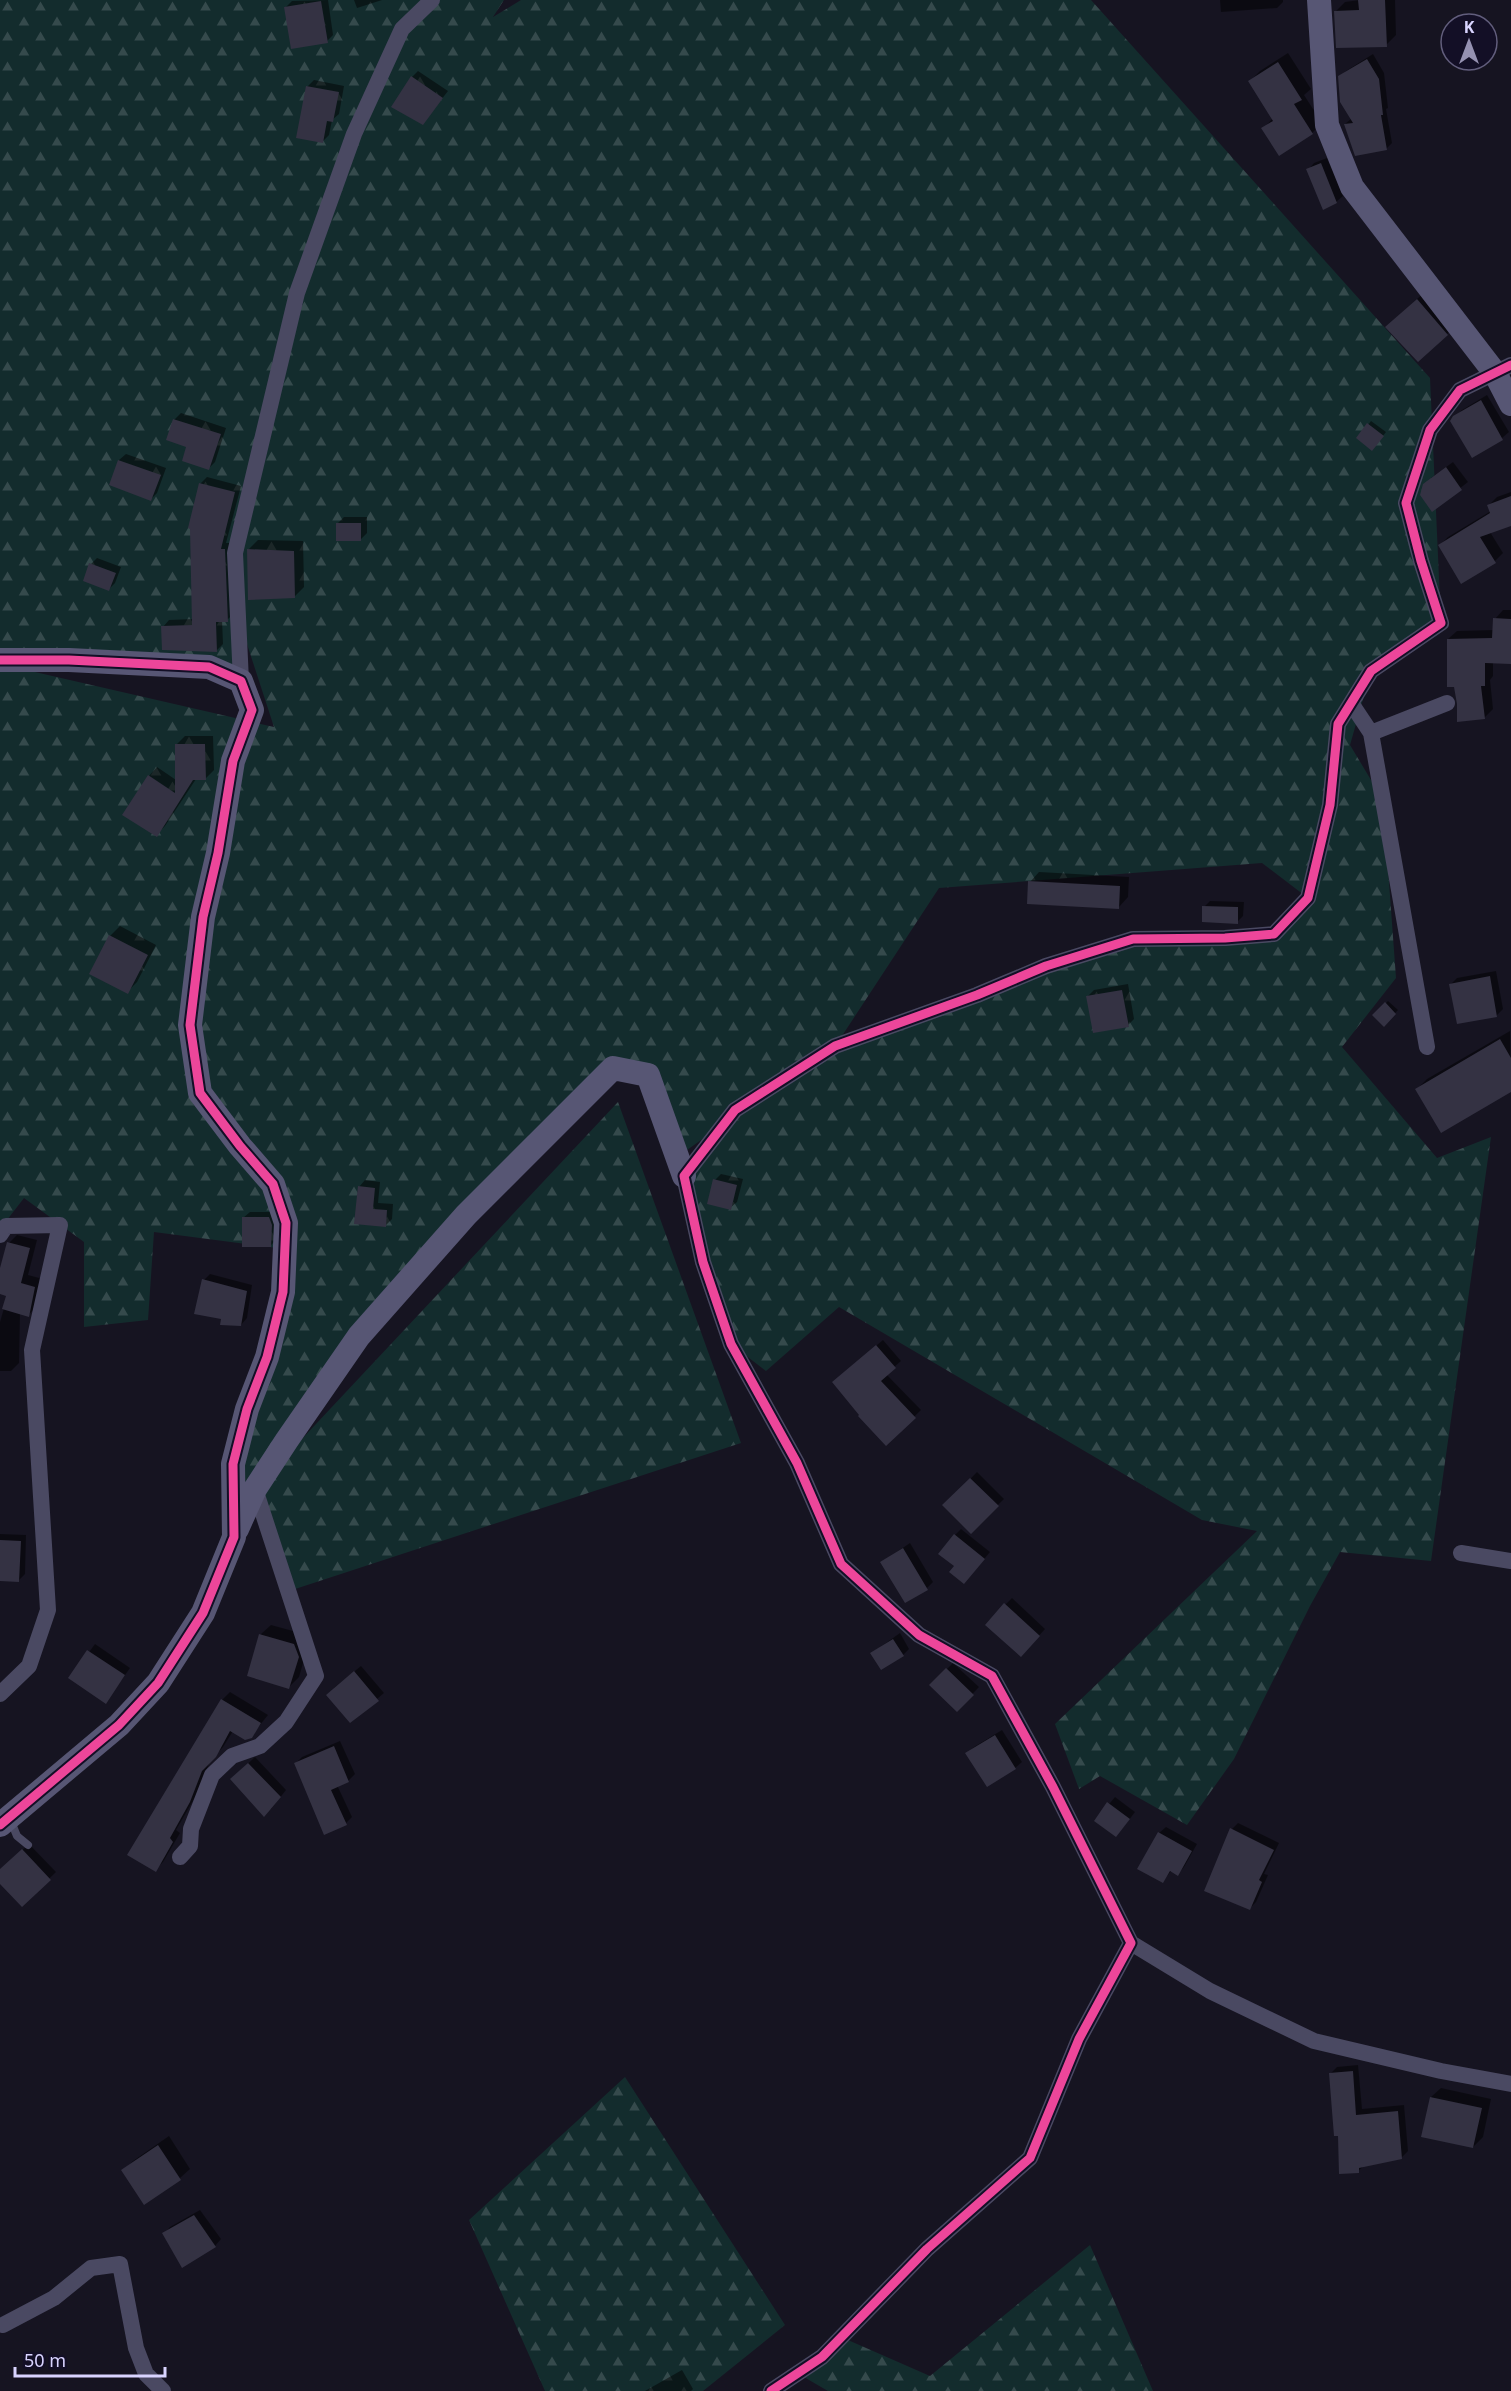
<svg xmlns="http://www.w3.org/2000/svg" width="1511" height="2391" viewBox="0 0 1511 2391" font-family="'Noto Sans',sans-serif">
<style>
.forest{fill:url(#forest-firs);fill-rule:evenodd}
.shadow{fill:#0007}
.building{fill:#343243}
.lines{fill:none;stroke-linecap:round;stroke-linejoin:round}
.lane{stroke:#4a4962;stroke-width:8}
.street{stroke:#4a4962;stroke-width:16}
.secondary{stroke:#575674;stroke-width:24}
.cycleway-casing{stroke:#130f26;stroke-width:13}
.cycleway{stroke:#ed469a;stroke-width:9}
</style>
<defs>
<pattern id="forest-firs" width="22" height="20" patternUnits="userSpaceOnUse" patternTransform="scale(1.5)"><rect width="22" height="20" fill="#132c2d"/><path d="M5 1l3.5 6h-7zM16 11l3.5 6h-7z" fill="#354a4c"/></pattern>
</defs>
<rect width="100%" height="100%" fill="#161421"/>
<path class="forest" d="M0,0H504L493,17L521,0H1091L1430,378L1441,623L1371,671L1350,745L1383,800L1396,978L1342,1047L1437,1158L1491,1137L1431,1561L1340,1552L1310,1606L1234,1759L1187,1825L1100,1776L1079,1789L1055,1724L1257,1531L1202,1520L839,1307L766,1371L731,1344L684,1176L721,1126L677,1157L648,1075L613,1069L421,1266L234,1504L285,1249L154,1232L148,1320L84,1327V1242L24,1198L0,1229V664L274,727L247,644L241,681L0,662ZM1262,863L1308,898L1274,934L1133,939L836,1045L939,888Z
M618,1102L741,1443L289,1591L255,1489Z
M625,2077L785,2325L703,2391H545L469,2220Z
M1090,2245L1153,2391H828L797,2373L841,2337L930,2376Z"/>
<path class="shadow" d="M328,0L333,35L327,41L286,7L292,1Z
M354,0H382L357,8Z
M1220,0H1283V2L1277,8L1221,12Z
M1360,0H1395L1396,35L1386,45L1336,11L1345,2Z
M1288,53L1311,89L1304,95L1322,123L1312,133L1279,153L1263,129L1273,118L1250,81L1260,71Z
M1373,54L1384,73L1388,108L1386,109L1392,143L1386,149L1345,124L1352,118L1340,77L1346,71Z
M418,71L448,91L423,123L412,77Z
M314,80L344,86L339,114L332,120L329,135L323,141L307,87Z
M1327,158L1343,196L1336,202L1308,170L1314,163Z
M1427,290L1457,324L1447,334L1397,317Z
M1487,395L1509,432L1502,438L1472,456L1455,417L1462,410Z
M181,413L226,428L215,462L209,468L188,446L174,420Z
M1371,421L1386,432L1375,446L1358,438Z
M126,454L166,468L157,493L151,499L111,484L119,460Z
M1453,462L1468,482L1432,510L1431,478Z
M207,477L241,486L226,543H231L233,614L227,620H222L223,644L217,650L163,627L169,620L194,619L200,484Z
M1511,492V524L1490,532L1503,553L1495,561L1462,582L1440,545L1448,537L1491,511L1489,505L1497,497Z
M344,517H367V533L361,539L337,524Z
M258,540L303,541L304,587L294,597L248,550Z
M97,558L121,567L115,583L109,589L91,564Z
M1503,610H1511V663L1493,662V676L1490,680L1493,709L1484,718L1459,704L1448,639L1457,631L1494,630L1495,619Z
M185,736H213L214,770L205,779H196L165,826L156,835L149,776L157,767L176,780V745Z
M1039,872L1129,877L1128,897L1119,907L1030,882Z
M1210,901L1244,902L1243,916L1237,922L1204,907Z
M120,926L156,945L137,982L127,992L110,936Z
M1496,971L1503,1009L1496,1016L1451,984L1457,978Z
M1128,984L1134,1019L1128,1025L1088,996L1094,990Z
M1388,1001L1398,1010L1384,1025L1374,1015Z
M1510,1031L1511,1090L1417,1089L1427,1079Z
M721,1174L743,1179L737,1202L730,1208L715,1180Z
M365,1180L380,1182L378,1203L393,1204L392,1219L386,1225L356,1222L359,1187Z
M250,1212H275L276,1240L270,1246L243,1218Z
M17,1235L37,1240L28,1275L43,1279L37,1307L28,1315L20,1313L19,1363L11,1371H0V1322L8,1294L0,1293V1275L9,1243Z
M210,1274L252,1285L247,1318L241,1325L223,1318L204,1280Z
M883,1340L901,1361L886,1374L921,1410L886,1444L840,1376Z
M977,1472L1004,1499L971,1531L945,1505Z
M961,1529L990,1552L970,1576L956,1566L955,1535Z
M0,1534L26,1535L25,1574L19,1580L0,1575Z
M910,1543L933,1582L927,1588L882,1562Z
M1012,1598L1045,1629L1027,1649L1005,1605Z
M271,1625L304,1634L308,1646L299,1677L289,1687L249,1675L261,1634Z
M900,1633L909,1649L903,1655L872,1653Z
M95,1644L130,1668L106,1702L70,1678Z
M953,1663L979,1687L957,1710L931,1685Z
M361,1666L384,1693L351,1721L334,1688Z
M230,1692L268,1715L251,1736L233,1731L223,1747L210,1761L198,1792L176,1830L180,1833L163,1862L155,1870L222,1700Z
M1002,1730L1022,1762L1015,1768L967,1753L974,1747Z
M340,1741L355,1774L348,1781L337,1785L352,1817L346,1823L295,1764L302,1757Z
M255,1757L286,1790L271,1809L238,1773Z
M1115,1797L1135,1812L1122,1829L1096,1820Z
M1238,1823L1279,1843L1264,1874L1268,1875L1256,1902L1250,1908L1232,1829Z
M1166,1827L1197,1844L1184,1867L1178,1874L1172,1870L1163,1881L1139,1869L1159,1833Z
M29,1844L56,1872L22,1905L0,1881V1871Z
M1358,2065L1362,2109L1404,2105L1408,2151L1402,2157L1364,2166L1358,2171L1339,2134L1331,2073L1337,2067Z
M1441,2088L1491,2099L1483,2137L1473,2147L1431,2097Z
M169,2136L190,2169L180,2178L144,2203L123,2171L133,2161Z
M200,2210L221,2239L215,2246L164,2234L170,2227Z
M682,2370L693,2389L691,2391H645Z"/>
<path class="building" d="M1358,0H1385L1387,47L1336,48L1334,11L1359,10Z
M321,1L328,43L291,49L284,7Z
M1367,59L1379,79L1383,115H1381L1387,150L1355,156L1344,124L1353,123L1340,102L1338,76Z
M1278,62L1302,100L1294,104L1313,134L1279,156L1261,128L1273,121L1248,81Z
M411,76L443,98L423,125L391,107Z
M306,86L339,92L333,122L327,121L323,143L296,138Z
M1321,163L1337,203L1323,210L1306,169Z
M1417,299L1448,335L1418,362L1385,327Z
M1481,400L1503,440L1472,458L1450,421L1453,416Z
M173,419L221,434L209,470L182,461L186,447L166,440Z
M1367,423L1384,436L1372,451L1356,438Z
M118,460L161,475L151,501L109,485Z
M1446,467L1462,490L1432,512L1420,495L1423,484Z
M199,483L235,492L221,549H225L228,622H216L217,652L162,650L161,626L192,625L190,529L188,528Z
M1511,496V526L1480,537L1496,563L1461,584L1438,545L1490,513L1487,505Z
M336,523H361V541H336Z
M247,549L294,551L295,598L248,600Z
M89,563L116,573L109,591L83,581Z
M1493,618L1511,619V664L1485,663V686H1481L1485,719L1457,722V704L1454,687H1447V639L1492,638Z
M175,744H205L206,780H193L157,837L122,815L148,775L175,793Z
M1028,881L1120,886L1119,909L1027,904Z
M1202,906L1238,907V924L1202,922Z
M109,935L148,955L128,994L89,974Z
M1490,976L1497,1017L1457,1024L1449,984Z
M1122,990L1129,1027L1093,1033L1086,996Z
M1385,1002L1396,1014L1384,1027L1372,1015Z
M1500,1039L1511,1058V1092L1441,1133L1415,1089Z
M713,1179L737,1185L731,1210L707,1204Z
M358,1186L375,1188L373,1209L387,1210L386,1227L354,1224Z
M242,1217H269L272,1225L271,1247H242Z
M7,1242L30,1248L21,1283L35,1287L29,1317L2,1309L6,1296L0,1294V1268Z
M202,1279L247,1291L241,1326L220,1325L221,1319L194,1314Z
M876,1345L896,1368L881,1381L916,1418L886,1446L858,1416L859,1415L832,1382Z
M970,1478L999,1506L971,1534L942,1505Z
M954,1534L985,1559L964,1584L949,1572L954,1566L938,1554Z
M0,1540L21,1541L19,1582L0,1581Z
M903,1548L928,1590L905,1603L880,1562Z
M1004,1603L1040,1636L1021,1657L985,1625Z
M259,1634L294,1644L299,1657L289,1689L247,1676Z
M893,1639L904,1656L881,1670L870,1653Z
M87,1650L125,1675L106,1704L68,1678Z
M946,1668L974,1695L957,1712L929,1685Z
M354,1671L379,1701L350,1723L326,1695Z
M221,1699L261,1723L252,1738L245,1740L230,1731L216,1757L202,1771L190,1802L170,1838L173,1842L156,1872L127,1855Z
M995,1735L1016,1769L987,1787L965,1753Z
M334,1746L349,1782L331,1790L347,1825L324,1835L294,1763Z
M248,1763L281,1797L264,1817L230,1779Z
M1107,1802L1130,1819L1116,1837L1094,1821Z
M1230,1828L1274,1850L1259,1880L1262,1882L1250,1910L1204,1891Z
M1158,1832L1192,1851L1178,1876L1170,1871L1163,1883L1137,1869Z
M22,1849L51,1880L22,1907L0,1884V1869Z
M1353,2071L1356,2115L1398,2111L1402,2159L1359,2168V2173L1339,2174L1338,2136H1334L1329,2073Z
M1430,2097L1482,2108L1473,2148L1421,2137Z
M158,2145L181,2180L144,2205L121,2170Z
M194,2215L216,2247L182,2268L162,2233Z"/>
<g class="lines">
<path class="lane" d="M10,1819L17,1836L28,1845"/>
<path class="street" d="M241,681L235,553L297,293L354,134L402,29L432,0
M1351,703L1371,733L1427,1047
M1371,733L1447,703
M0,1235L6,1226L60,1225L32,1350L48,1610L29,1666L0,1694
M1461,1553L1511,1561
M180,1857L190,1846L191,1829L212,1775L232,1756L260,1746L286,1722L316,1676L255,1489
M1131,1943L1210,1991L1314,2041L1441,2071L1511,2084
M3,2325L54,2298L91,2268L120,2264L136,2348L146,2374L163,2391
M771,2391L822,2357L927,2249L1030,2158L1079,2039L1131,1943L1053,1787L992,1676L919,1635L841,1564L797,1463L731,1344L703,1262L684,1176L735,1110L835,1046L977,995L1046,966L1133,939L1225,938L1274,934L1308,898L1330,805L1338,724L1371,671L1441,623L1421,561L1406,503L1430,430L1460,390L1511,365"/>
<path class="secondary" d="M1319,0L1327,125L1352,187L1495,373L1511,404
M0,660H69L209,667L241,681L252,710L233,761L218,853L203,917L190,1025L200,1093L240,1146L273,1184L286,1223L283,1292L267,1357L247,1409L233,1464L234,1537L203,1613L158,1683L119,1725L0,1825
M237,1529L255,1489L287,1440L359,1336L466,1215L613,1068L648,1075L684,1176"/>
<defs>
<path id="cycleway" d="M0,660H69L209,667L241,681L252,710L233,761L218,853L203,917L190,1025L200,1093L240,1146L273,1184L286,1223L283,1292L267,1357L247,1409L233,1464L234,1537L203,1613L158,1683L119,1725L0,1825
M771,2391L822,2357L927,2249L1030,2158L1079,2039L1131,1943L1053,1787L992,1676L919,1635L841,1564L797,1463L731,1344L703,1262L684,1176L735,1110L835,1046L977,995L1046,966L1133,939L1225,938L1274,934L1308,898L1330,805L1338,724L1371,671L1441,623L1421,561L1406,503L1430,430L1460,390L1511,365"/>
</defs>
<use href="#cycleway" class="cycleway-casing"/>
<use href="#cycleway" class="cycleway"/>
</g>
<g transform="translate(1469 42)"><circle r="28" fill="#130f26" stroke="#625e7d" stroke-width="1.5"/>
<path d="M0-4.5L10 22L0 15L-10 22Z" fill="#9591b1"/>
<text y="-9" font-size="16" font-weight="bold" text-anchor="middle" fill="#d9d4ff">K</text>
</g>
<path d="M15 2367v9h150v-9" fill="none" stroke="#d9d4ff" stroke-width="3"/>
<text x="24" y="2367" font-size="18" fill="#d9d4ff" stroke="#130f26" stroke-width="4.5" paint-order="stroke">50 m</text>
</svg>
